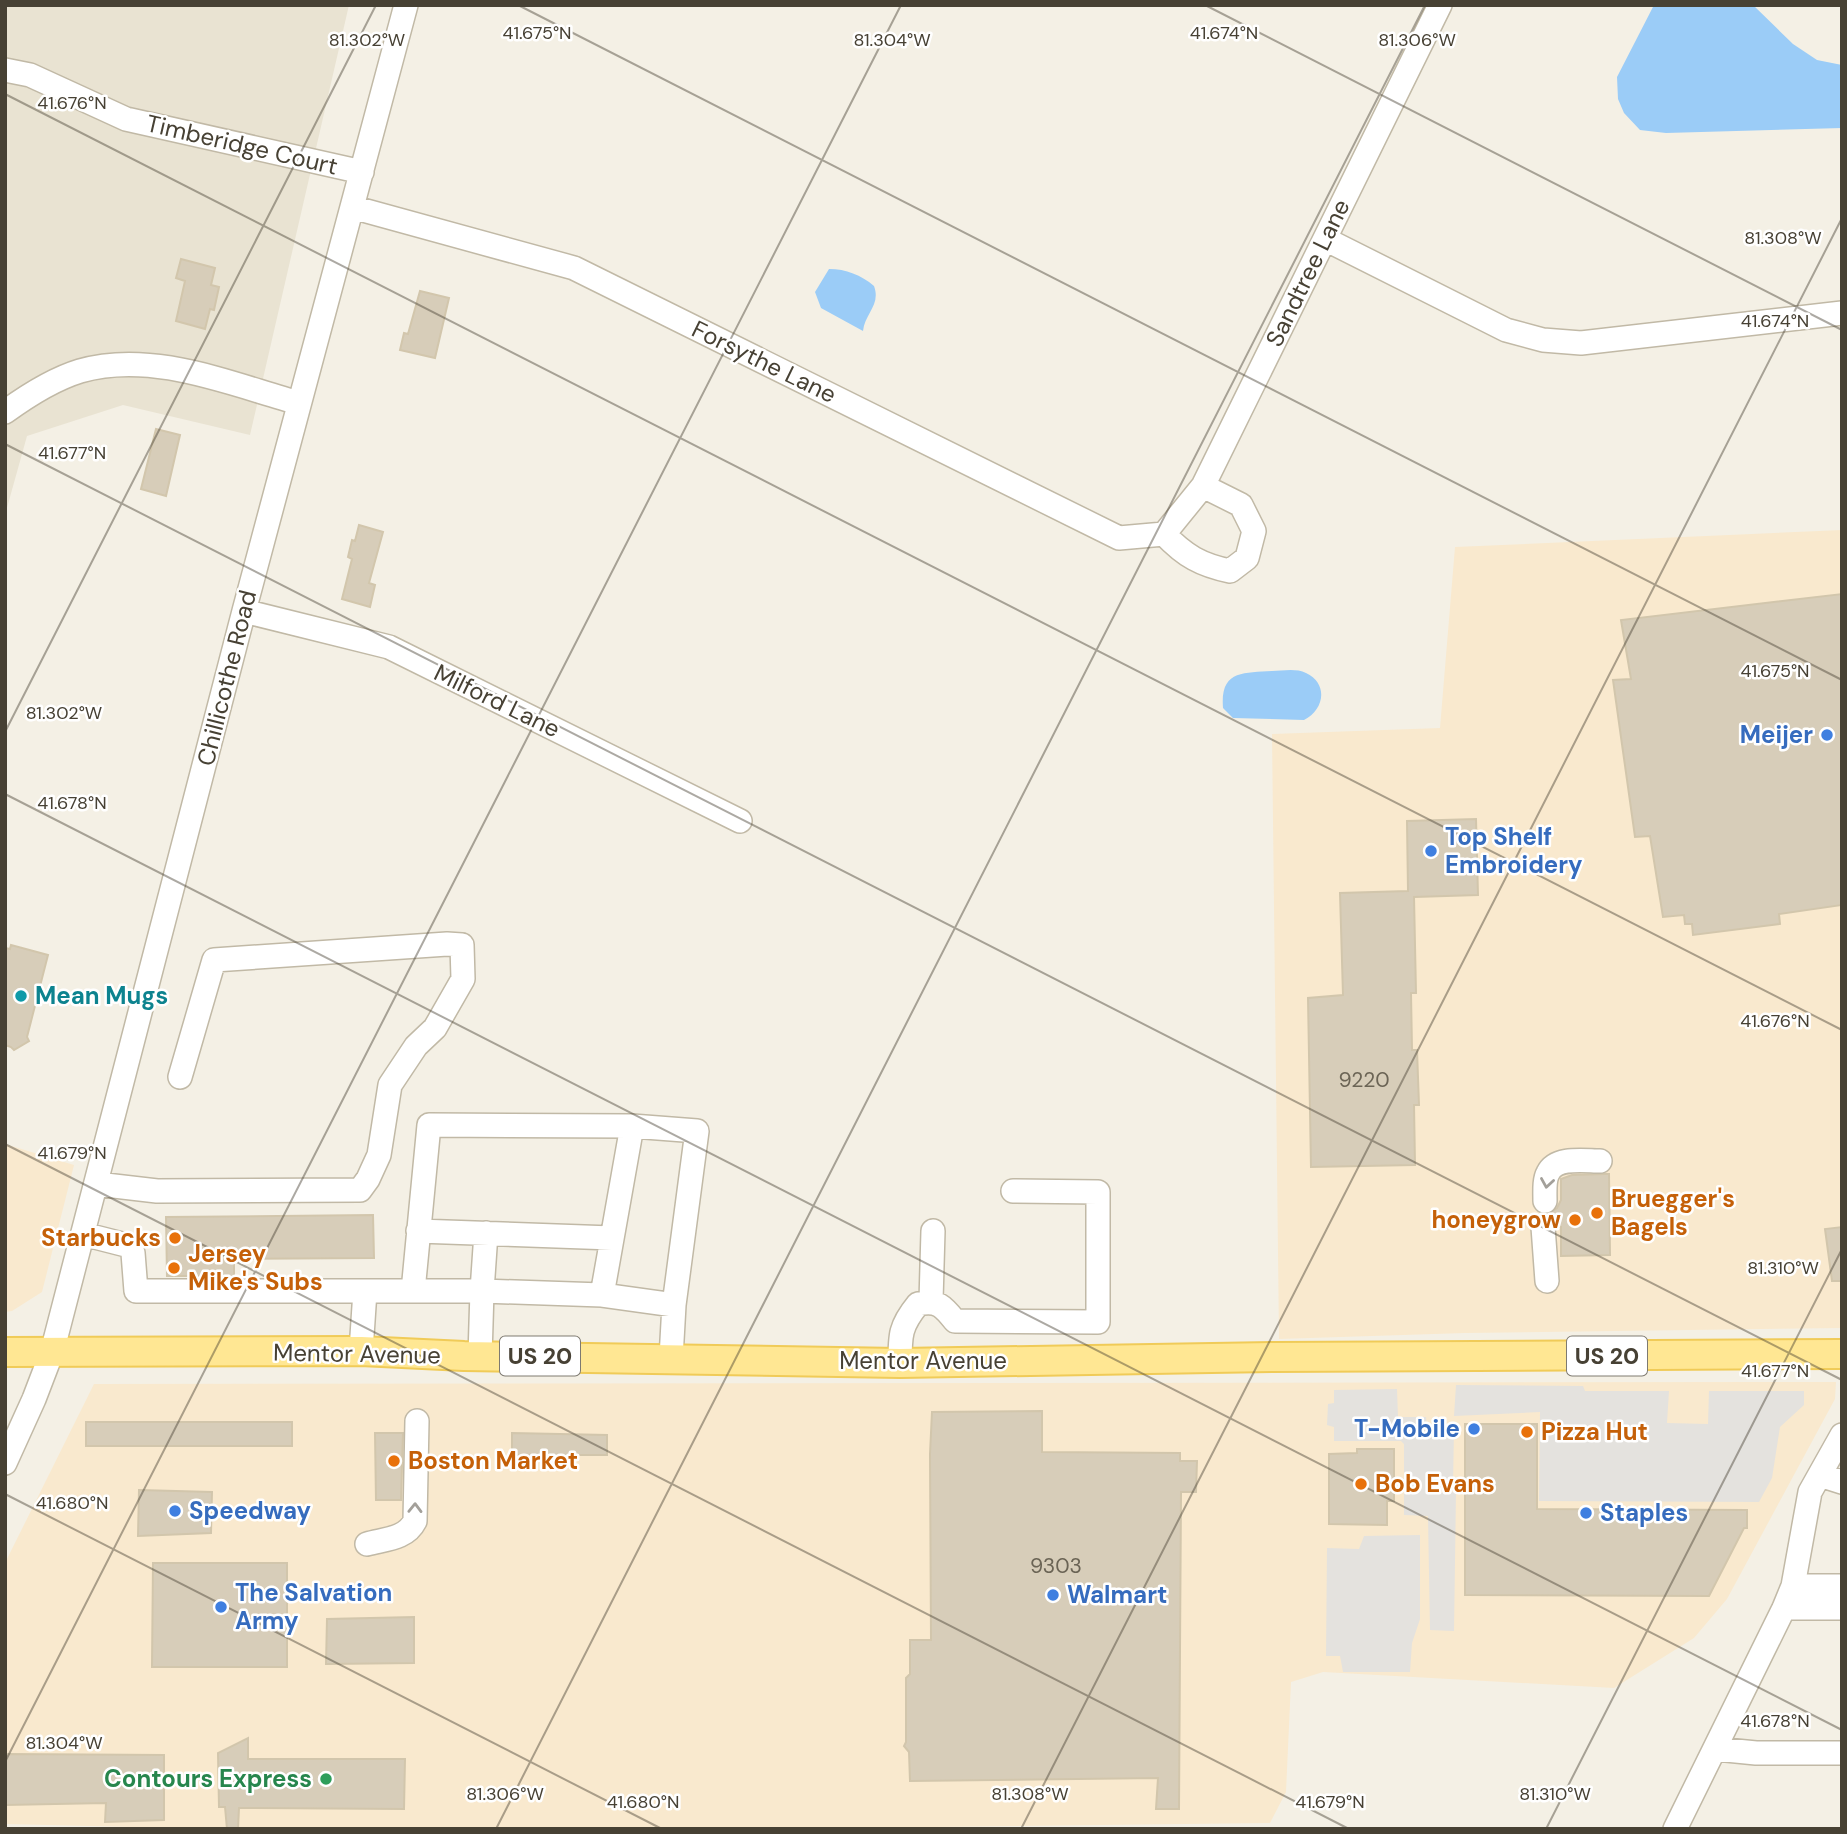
<svg xmlns="http://www.w3.org/2000/svg" width="1847" height="1834" viewBox="0 0 1847 1834" font-family="'DM Sans',sans-serif">
<style>
.residential{fill:#e9e3d2}
.commercial{fill:#f9e9ce}
.parking{fill:#e4e2de}
.water{fill:#9bccf7}
.building{fill:#d7cdb9;stroke:#d2c6ac;stroke-width:2}
.lines{fill:none;stroke-linecap:round;stroke-linejoin:round}
.minor-casing{stroke:#c1b9a6;stroke-width:26}
.major-casing{stroke:#f0cb58;stroke-width:32}
.minor{stroke:#fff;stroke-width:23}
.major{stroke:#ffe793;stroke-width:28}
.oneway{stroke:#a3a09a}
.ticks{fill:none;stroke:#474134;stroke-width:2;stroke-opacity:0.45}
.shop-dot{fill:#3f7fe0;stroke:#fff;stroke-width:2.5}
.culture-dot{fill:#0f9aa8;stroke:#fff;stroke-width:2.5}
.food-dot{fill:#e8710a;stroke:#fff;stroke-width:2.5}
.leisure-dot{fill:#2e9e5b;stroke:#fff;stroke-width:2.5}
.labels{text-anchor:middle;stroke-width:5;stroke-linejoin:round;paint-order:stroke}
.number-label{font-size:21px;fill:#6b6455}
.shield{fill:#fff;stroke:#7e7a71;stroke-width:2}
.shield-label{font-size:23px;font-weight:bold;fill:#474134}
.street-label{font-size:24px;fill:#474134;stroke:#fff}
.shop-label{font-size:24px;font-weight:bold;fill:#366cbe;stroke:#fff;text-anchor:start}
.culture-label{font-size:24px;font-weight:bold;fill:#0d838f;stroke:#fff;text-anchor:start}
.food-label{font-size:24px;font-weight:bold;fill:#c56008;stroke:#fff;text-anchor:start}
.leisure-label{font-size:24px;font-weight:bold;fill:#27864d;stroke:#fff;text-anchor:end}
.ticks-label{font-size:18px;text-anchor:middle;fill:#474134;stroke:#fff;stroke-width:5;stroke-linejoin:round;paint-order:stroke}
</style>
<rect width="100%" height="100%" fill="#f4f0e5"/>
<path class="residential" d="M5,5H349L250,435L123,405L27,436L5,515Z"/>
<path class="commercial" d="M1842,530V1328L1465,1333L1279,1339L1272,734L1440,728L1455,547Z
M5,1144L74,1165L42,1292L12,1311L5,1312Z
M1836,1382L1835,1399L1727,1599L1694,1638L1614,1688L1323,1672L1291,1682L1286,1792L1270,1823L767,1829H217L5,1824V1563L94,1384Z"/>
<path class="parking" d="M1456,1385L1583,1386L1585,1391H1669L1667,1423L1708,1424L1709,1391H1804V1405L1780,1427L1772,1478L1759,1502L1539,1501L1540,1412L1454,1416Z
M1397,1389L1398,1417H1426L1427,1429L1454,1430L1453,1484L1428,1485V1493L1456,1492L1454,1631L1430,1630L1428,1516L1404,1515V1444L1401,1441H1334V1427L1327,1425L1328,1404L1334,1403V1390Z
M1420,1535V1619L1412,1643L1410,1672H1343L1340,1656H1326L1327,1548L1359,1549L1364,1536Z"/>
<path class="water" d="M1654,5H1753L1793,44L1817,60L1842,65V128L1666,133L1640,130L1624,113L1618,99L1617,77Z
M829,269C846,269 861,275 874,286C881,305 865,313 863,331L821,308L815,292Z
M1272,671C1282,671 1296,668 1306,673C1329,684 1324,710 1304,720L1233,718L1223,708C1220,670 1243,673 1272,671Z"/>
<path class="building" d="M181,259L215,268L211,285L219,287L214,310L210,309L205,329L176,321L185,281L176,278Z
M420,291L449,298L435,358L400,350L404,333L408,334Z
M156,429L180,435L166,496L141,489Z
M359,525L383,532L369,583L375,585L370,607L342,599L352,559L348,557L352,540L355,541Z
M1842,594V905L1779,914L1780,924L1693,935L1692,924H1685L1684,915L1663,917L1650,836L1635,837L1613,680L1631,679L1621,620Z
M1476,819L1478,895L1414,897L1416,993H1411L1412,1050H1417L1419,1105H1414L1415,1165L1311,1167L1308,998L1343,995L1340,893L1408,891L1407,821Z
M11,945L48,955L27,1037L29,1041L14,1050L11,1047L5,1045V948L10,949Z
M1605,1174H1609L1610,1255L1561,1256V1227H1557L1554,1219L1548,1214L1557,1208L1561,1200V1179L1572,1175Z
M373,1215L374,1258L234,1259V1276H167L166,1217Z
M1842,1227V1281H1832L1825,1229Z
M1042,1411V1452L1180,1453V1461H1197L1196,1492H1181L1179,1809H1156L1158,1778L910,1781L909,1752L904,1746L906,1742V1678L910,1674V1640H931L930,1454L932,1412Z
M86,1422H292V1446H86Z
M1465,1424H1537V1509L1747,1510V1528H1744L1709,1596L1465,1595Z
M375,1433H403L401,1500H376Z
M512,1433L607,1435V1455H512Z
M1357,1449H1394V1501H1387V1525L1329,1524V1454L1357,1453Z
M139,1490L212,1492L211,1533L138,1536Z
M153,1563H287V1667H152Z
M414,1617V1663L326,1664L327,1619Z
M248,1738V1759H405L404,1809L239,1808L238,1829H227L225,1807H219L218,1753Z
M5,1754L164,1755V1820L105,1822L106,1803L5,1805Z"/>
<g class="lines">
<defs>
<path id="minor" d="M5,70L30,75L126,119L362,172
M352,207L574,268L1119,538L1164,534
M1325,239L1506,330L1543,340L1581,343L1842,313
M5,412C27,396 54,379 80,371C152,350 230,384 299,403
M1164,534L1203,486L1440,5
M1164,534C1185,556 1201,565 1230,571L1247,558L1254,531L1241,505L1203,486
M244,611L389,647L740,821
M632,1126L697,1131L674,1305L671,1358
M97,1184L157,1191L360,1190L368,1179L379,1155L390,1085L416,1046L435,1028L463,979L462,945L447,944L214,960L180,1077
M1545,1201C1545,1192 1544,1180 1548,1173C1556,1156 1585,1161 1600,1161
M1543,1227L1547,1281
M418,1231L612,1238
M83,1234L130,1246L133,1253L136,1291H482L480,1356
M413,1291L429,1125L632,1126L602,1295L482,1291L486,1233
M602,1295L674,1305
M931,1301L933,1231
M361,1351L365,1291
M900,1363C900,1335 900,1326 918,1304C938,1300 943,1306 955,1321L1098,1322V1192L1013,1191
M5,1463L34,1399L52,1352L244,611L406,5
M1820,1475L1842,1482
M367,1544C385,1539 406,1539 415,1521L417,1421
M1793,1586H1842
M1784,1608H1842
M1716,1749L1756,1753H1842
M1675,1829L1784,1608L1793,1586L1810,1492L1842,1435"/>
<path id="major" d="M5,1352L361,1351L464,1356L900,1363L1273,1357L1842,1354"/>
</defs>
<use href="#minor" class="minor-casing"/>
<use href="#major" class="major-casing"/>
<use href="#minor" class="minor"/>
<use href="#major" class="major"/>
</g>
<defs><path id="oneway-chevron" d="M-2-3.5L2.5 0L-2 3.5" fill="none" stroke-width="1.6" stroke-linecap="round" stroke-linejoin="round" transform="scale(1.75)"/></defs>
<g class="oneway">
<use href="#oneway-chevron" transform="translate(1547 1183) rotate(99)"/>
<use href="#oneway-chevron" transform="translate(415 1508) rotate(-89)"/>
</g>
<path class="ticks" d="M518,5L1842,680M1205,5L1842,330M5,94L1842,1030M5,444L1842,1380M5,732L376,5M5,794L1842,1730M5,1144L1349,1829M5,1494L662,1829M5,1762L901,5M496,1829L1425,5M1021,1829L1842,218M1546,1829L1842,1249"/>
<g class="shop-dot">
<circle cx="1827" cy="735" r="7"/>
<circle cx="1431" cy="851" r="7"/>
<circle cx="1474" cy="1429" r="7"/>
<circle cx="175" cy="1511" r="7"/>
<circle cx="1586" cy="1513" r="7"/>
<circle cx="1053" cy="1595" r="7"/>
<circle cx="221" cy="1607" r="7"/>
</g>
<circle class="culture-dot" cx="21" cy="996" r="7"/>
<g class="food-dot">
<circle cx="1597" cy="1213" r="7"/>
<circle cx="1575" cy="1220" r="7"/>
<circle cx="175" cy="1238" r="7"/>
<circle cx="174" cy="1268" r="7"/>
<circle cx="1527" cy="1432" r="7"/>
<circle cx="394" cy="1461" r="7"/>
<circle cx="1361" cy="1484" r="7"/>
</g>
<circle class="leisure-dot" cx="326" cy="1779" r="7"/>
<g class="labels">
<g class="number-label">
<text x="1364" y="1087">9220</text>
<text x="1056" y="1573">9303</text>
</g>
<g class="shield">
<rect x="500" y="1336.5" width="80" height="39" rx="5"/>
<rect x="1567" y="1336.5" width="80" height="39" rx="5"/>
</g>
<g class="shield-label">
<text x="540" y="1364">US 20</text>
<text x="1607" y="1364">US 20</text>
</g>
<g class="street-label">
<text transform="translate(242 145) rotate(13)" y="8">Timberidge Court</text>
<text transform="translate(1308 273) rotate(-64)" y="8">Sandtree Lane</text>
<text transform="translate(764 362) rotate(26)" y="8">Forsythe Lane</text>
<text transform="translate(227 678) rotate(-76)" y="8">Chillicothe Road</text>
<text transform="translate(497 701) rotate(26)" y="8">Milford Lane</text>
<text transform="translate(357 1354) rotate(1)" y="8">Mentor Avenue</text>
<text x="923" y="1369">Mentor Avenue</text>
</g>
<g class="shop-label">
<text x="1813" y="743" text-anchor="end">Meijer</text>
<text x="1445" y="845">Top Shelf<tspan x="1445" dy="28">Embroidery</tspan></text>
<text x="1460" y="1437" text-anchor="end">T-Mobile</text>
<text x="189" y="1519">Speedway</text>
<text x="1600" y="1521">Staples</text>
<text x="235" y="1601">The Salvation<tspan x="235" dy="28">Army</tspan></text>
<text x="1067" y="1603">Walmart</text>
</g>
<g class="culture-label">
<text x="35" y="1004">Mean Mugs</text>
</g>
<g class="food-label">
<text x="1611" y="1207">Bruegger's<tspan x="1611" dy="28">Bagels</tspan></text>
<text x="1561" y="1228" text-anchor="end">honeygrow</text>
<text x="161" y="1246" text-anchor="end">Starbucks</text>
<text x="188" y="1262">Jersey<tspan x="188" dy="28">Mike's Subs</tspan></text>
<text x="1541" y="1440">Pizza Hut</text>
<text x="408" y="1469">Boston Market</text>
<text x="1375" y="1492">Bob Evans</text>
</g>
<g class="leisure-label">
<text x="312" y="1787">Contours Express</text>
</g>
</g>
<g class="ticks-label">
<text x="537" y="39">41.675°N</text>
<text x="1224" y="39">41.674°N</text>
<text x="367" y="46">81.302°W</text>
<text x="892" y="46">81.304°W</text>
<text x="1417" y="46">81.306°W</text>
<text x="72" y="109">41.676°N</text>
<text x="1783" y="244">81.308°W</text>
<text x="1775" y="327">41.674°N</text>
<text x="72" y="459">41.677°N</text>
<text x="1775" y="677">41.675°N</text>
<text x="64" y="719">81.302°W</text>
<text x="72" y="809">41.678°N</text>
<text x="1775" y="1027">41.676°N</text>
<text x="72" y="1159">41.679°N</text>
<text x="1783" y="1274">81.310°W</text>
<text x="1775" y="1377">41.677°N</text>
<text x="72" y="1509">41.680°N</text>
<text x="1775" y="1727">41.678°N</text>
<text x="64" y="1749">81.304°W</text>
<text x="505" y="1800">81.306°W</text>
<text x="1030" y="1800">81.308°W</text>
<text x="1555" y="1800">81.310°W</text>
<text x="643" y="1808">41.680°N</text>
<text x="1330" y="1808">41.679°N</text>
</g>
<rect width="1847" height="1834" fill="none" stroke="#474134" stroke-width="14"/>
</svg>
